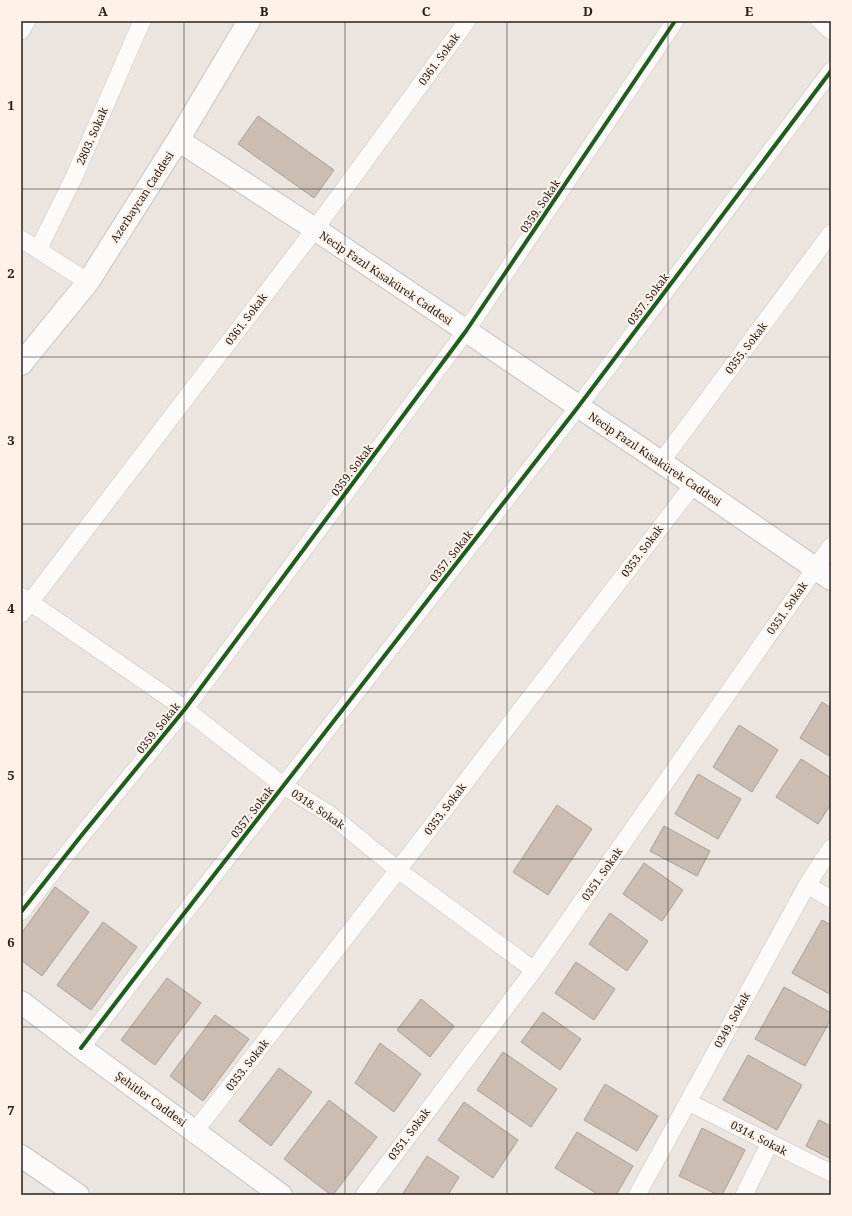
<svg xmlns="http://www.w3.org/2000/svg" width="852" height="1216" viewBox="0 0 852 1216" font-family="'Noto Serif',serif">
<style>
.building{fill:#cbbdb1;stroke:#a5a09b}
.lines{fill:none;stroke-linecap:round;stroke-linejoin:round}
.street-casing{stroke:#c8c2be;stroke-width:18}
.secondary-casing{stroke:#c8c2be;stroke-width:24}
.street{stroke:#fcfbfa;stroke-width:17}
.secondary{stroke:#fcfbfa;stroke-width:22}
.cycleway-casing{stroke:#fef2e8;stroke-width:6}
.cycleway{stroke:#1b5e20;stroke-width:4}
.grid{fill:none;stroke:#25201d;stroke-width:1;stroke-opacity:0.55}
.labels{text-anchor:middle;stroke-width:4;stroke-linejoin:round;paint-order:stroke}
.street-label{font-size:11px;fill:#25201d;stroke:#fef2e8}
.neatline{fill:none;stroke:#25201d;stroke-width:1.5}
.grid-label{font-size:13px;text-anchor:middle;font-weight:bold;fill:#25201d}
</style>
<rect width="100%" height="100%" fill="#ece5df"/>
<path class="building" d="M258,116L334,170L314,198L238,144Z
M822,702L831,708V757L800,738Z
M739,725L778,750L752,792L713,767Z
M801,759L831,778V804L818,824L776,797Z
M698,774L741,799L718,839L675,814Z
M557,805L592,829L548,895L513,872Z
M664,826L710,851L697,876L650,851Z
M644,863L683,890L662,921L623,894Z
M55,887L89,912L42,976L21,960V934Z
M610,913L648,941L627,971L589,944Z
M822,920L831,925V995L792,973Z
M103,922L137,947L91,1010L57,985Z
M576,962L615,989L594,1020L555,993Z
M167,978L201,1003L155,1065L121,1040Z
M784,987L831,1013V1019L805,1066L755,1039Z
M421,999L454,1026L430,1057L397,1030Z
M543,1012L581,1039L560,1070L521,1042Z
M215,1015L249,1039L203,1101L170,1076Z
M380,1043L421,1074L394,1112L355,1083Z
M503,1052L557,1089L531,1127L477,1090Z
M748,1055L802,1085L777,1130L723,1100Z
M279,1068L312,1092L271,1146L239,1121Z
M605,1084L658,1116L637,1151L584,1120Z
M329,1100L377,1137L333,1195H331L284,1159Z
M464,1102L518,1140L493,1178L438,1140Z
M819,1120L831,1126V1159L806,1146Z
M702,1128L745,1150L722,1195H718L679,1176Z
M577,1132L633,1166L616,1195H599L555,1168Z
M427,1156L459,1177L448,1195H402Z"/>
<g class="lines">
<defs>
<path id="street" d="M820,21L831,31
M21,31L27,21
M21,239L88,282
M38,250L74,177L142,21
M661,462L831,233
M21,596L185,709L284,786L332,816L398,870L534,970
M21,614L315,229L467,21
M807,885L831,899
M21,912L81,836L185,709L466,331L675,21
M81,1048L179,920L578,407L831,71
M688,1102L831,1173
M195,1131L398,870L693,485
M364,1195L534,970L831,546
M637,1195L807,885L831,848
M744,1195L770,1143"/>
<path id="secondary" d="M178,140L315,229L661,462L831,579
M21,364L88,282L178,140L249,21
M21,1002L81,1048L281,1195
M21,1156L78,1195"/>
</defs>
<use href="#street" class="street-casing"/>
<use href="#secondary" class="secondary-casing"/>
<use href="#street" class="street"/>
<use href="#secondary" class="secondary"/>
<defs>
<path id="cycleway" d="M21,912L81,836L185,709L466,331L675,21
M81,1048L179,920L578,407L831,71"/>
</defs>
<use href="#cycleway" class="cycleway-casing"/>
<use href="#cycleway" class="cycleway"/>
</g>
<path class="grid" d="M184,21V1195M345,21V1195M507,21V1195M668,21V1195M21,189H831M21,357H831M21,524H831M21,692H831M21,859H831M21,1027H831"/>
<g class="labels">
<g class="street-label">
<text transform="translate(439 59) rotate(-54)" y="4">0361. Sokak</text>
<text transform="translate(92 136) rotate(-66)" y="4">2803. Sokak</text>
<text transform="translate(142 197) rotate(-57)" y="4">Azerbaycan Caddesi</text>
<text transform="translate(540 206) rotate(-56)" y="4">0359. Sokak</text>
<text transform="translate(386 278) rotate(34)" y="4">Necip Fazıl Kısakürek Caddesi</text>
<text transform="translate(648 299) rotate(-53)" y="4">0357. Sokak</text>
<text transform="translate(246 319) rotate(-53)" y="4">0361. Sokak</text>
<text transform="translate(746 348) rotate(-53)" y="4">0355. Sokak</text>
<text transform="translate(655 459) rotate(34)" y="4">Necip Fazıl Kısakürek Caddesi</text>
<text transform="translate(352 470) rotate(-53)" y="4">0359. Sokak</text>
<text transform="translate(642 551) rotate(-53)" y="4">0353. Sokak</text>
<text transform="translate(451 556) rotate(-52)" y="4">0357. Sokak</text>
<text transform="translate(787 608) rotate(-55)" y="4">0351. Sokak</text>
<text transform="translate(158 728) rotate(-51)" y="4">0359. Sokak</text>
<text transform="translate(318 809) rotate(34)" y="4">0318. Sokak</text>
<text transform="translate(445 809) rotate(-53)" y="4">0353. Sokak</text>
<text transform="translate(252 812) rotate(-52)" y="4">0357. Sokak</text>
<text transform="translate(602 874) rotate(-55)" y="4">0351. Sokak</text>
<text transform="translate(732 1020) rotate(-61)" y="4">0349. Sokak</text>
<text transform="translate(247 1065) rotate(-52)" y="4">0353. Sokak</text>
<text transform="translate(151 1099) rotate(36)" y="4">Şehitler Caddesi</text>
<text transform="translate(409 1134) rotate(-53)" y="4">0351. Sokak</text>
<text transform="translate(759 1138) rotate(27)" y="4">0314. Sokak</text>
</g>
</g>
<rect width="852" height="1216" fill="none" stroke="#fef2e8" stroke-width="44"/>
<rect x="22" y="22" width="808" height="1172" class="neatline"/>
<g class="grid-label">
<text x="103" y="16">A</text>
<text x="264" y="16">B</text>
<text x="426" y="16">C</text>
<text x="588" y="16">D</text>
<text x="749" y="16">E</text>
<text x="11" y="110">1</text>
<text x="11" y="278">2</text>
<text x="11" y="445">3</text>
<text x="11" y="613">4</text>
<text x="11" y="780">5</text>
<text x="11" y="947">6</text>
<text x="11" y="1115">7</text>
</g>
</svg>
